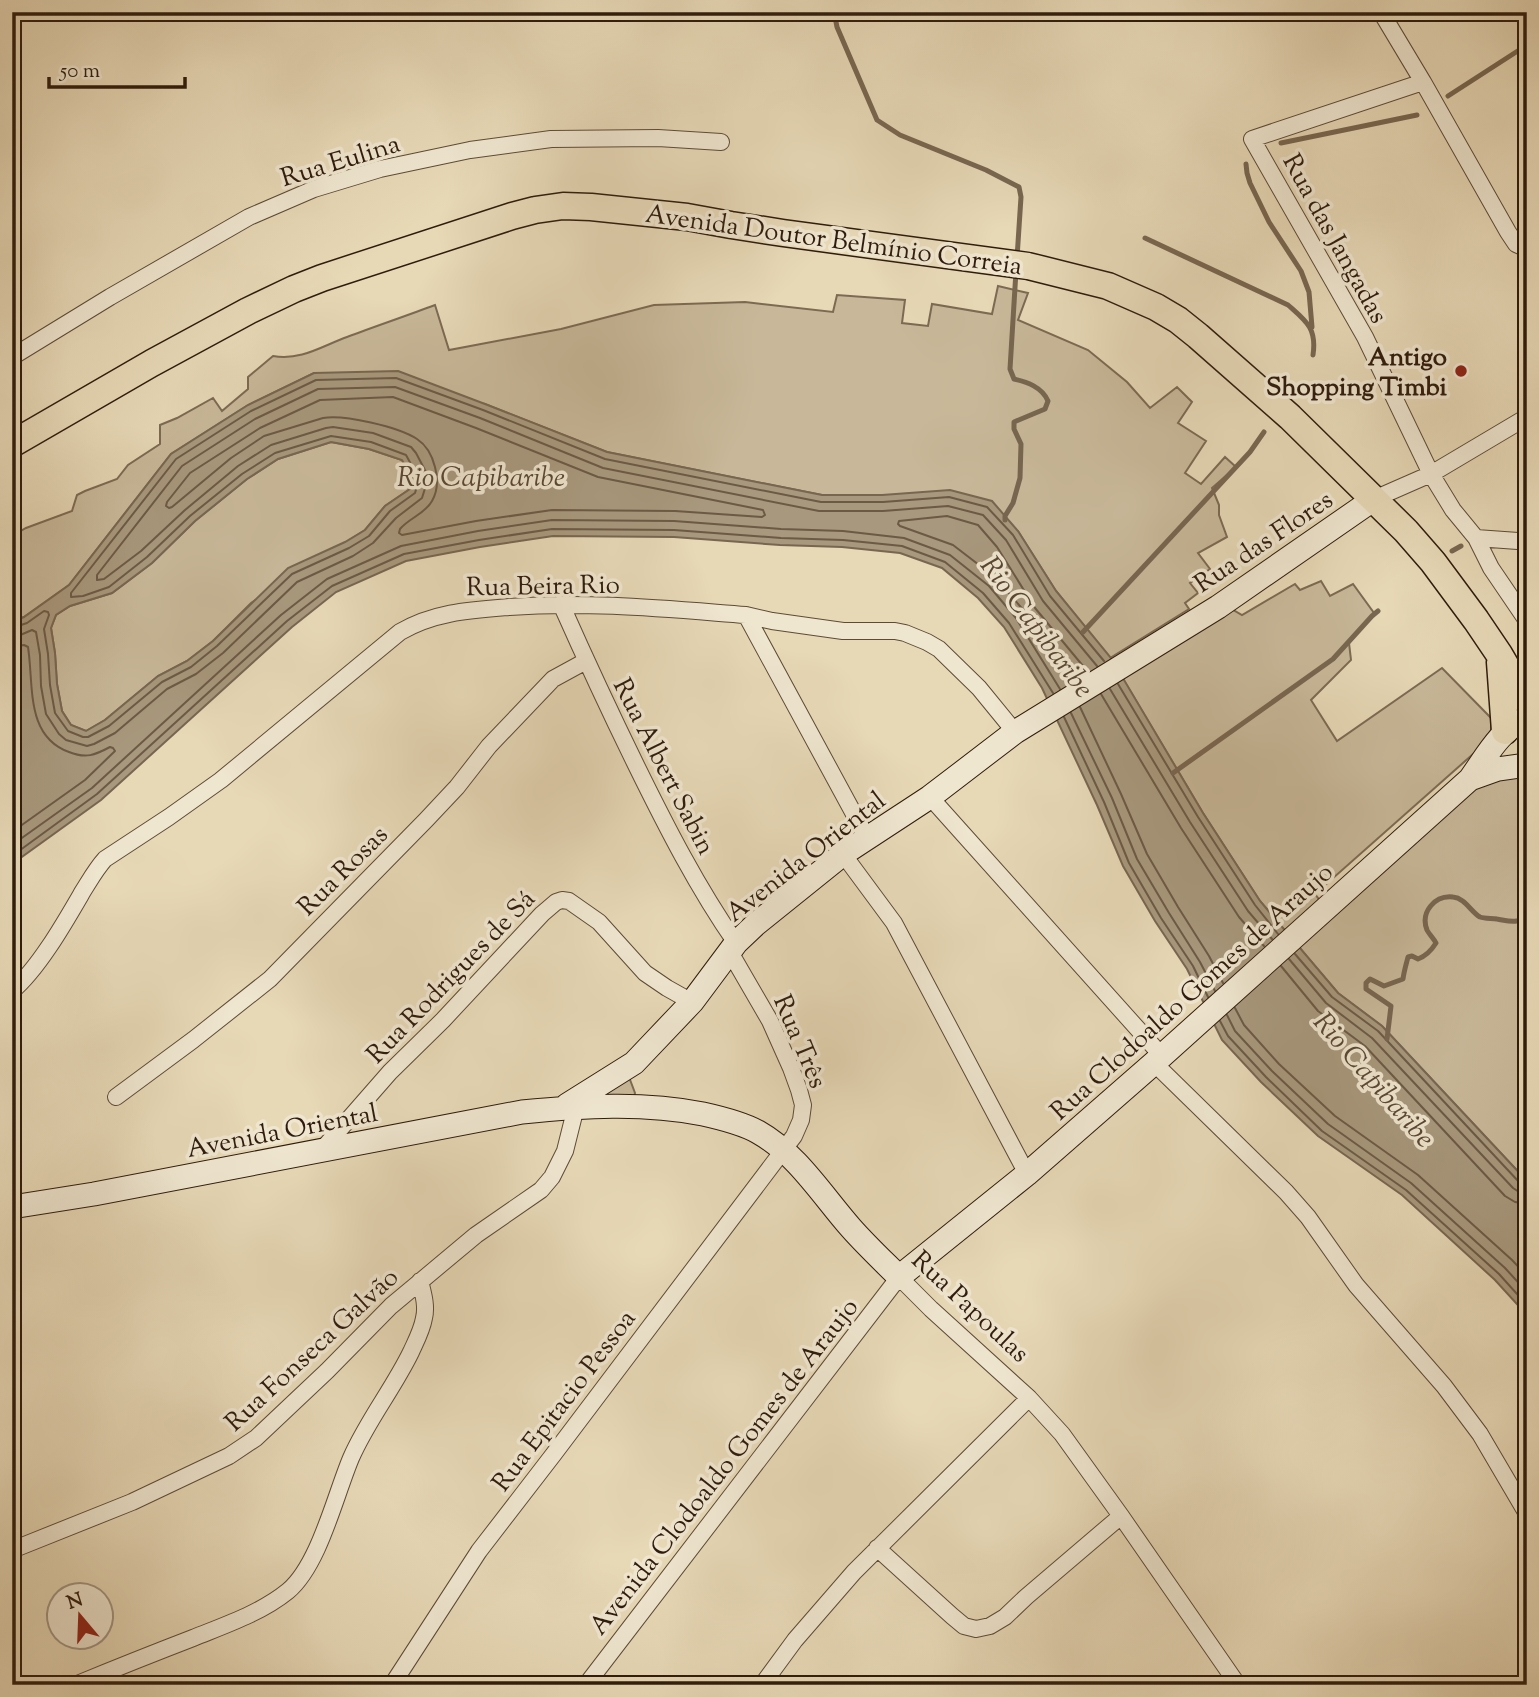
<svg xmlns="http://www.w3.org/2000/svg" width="1539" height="1697" viewBox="0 0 1539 1697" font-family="'Sorts Mill Goudy',serif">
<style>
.green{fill:#c8b899;stroke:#7c6a53;stroke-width:2}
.water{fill:#a8987d;stroke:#786650;stroke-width:2;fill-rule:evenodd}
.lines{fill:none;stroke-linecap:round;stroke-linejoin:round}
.shore{stroke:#6c5a45;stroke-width:2}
.stream{stroke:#786650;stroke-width:5}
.street-casing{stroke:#5d4b37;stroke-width:18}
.secondary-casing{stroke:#2f1c0d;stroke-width:25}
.primary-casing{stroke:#2f1c0d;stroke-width:29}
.street{stroke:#efe6d0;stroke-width:16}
.secondary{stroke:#efe6d0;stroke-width:23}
.primary{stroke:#e7d8b6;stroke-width:26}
.poi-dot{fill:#8f2418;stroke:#efe6d0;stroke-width:2.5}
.labels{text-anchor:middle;stroke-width:7;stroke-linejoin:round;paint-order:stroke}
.street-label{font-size:26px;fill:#2f1c0d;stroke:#efe6d0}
.poi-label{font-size:26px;font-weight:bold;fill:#2f1c0d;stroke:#efe6d0;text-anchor:end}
.water-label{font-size:28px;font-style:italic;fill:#594734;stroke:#efe6d0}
</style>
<rect width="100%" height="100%" fill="#e7d8b6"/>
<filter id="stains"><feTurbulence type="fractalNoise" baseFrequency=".00286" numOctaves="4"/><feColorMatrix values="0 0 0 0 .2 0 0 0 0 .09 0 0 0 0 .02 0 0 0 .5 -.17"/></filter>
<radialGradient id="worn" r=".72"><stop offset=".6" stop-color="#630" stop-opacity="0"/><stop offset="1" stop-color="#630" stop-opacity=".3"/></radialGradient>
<path class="green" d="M998,286L1028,293L1018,320L1088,350L1127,382L1150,408L1177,387L1192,402L1178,423L1206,441L1185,473L1201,484L1225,457L1236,467L1212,488L1219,505V515L1227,537L1198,553L1210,569L1190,583L1198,593L1185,603L1189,609L1110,658L1056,591L1018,531L882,495H822L607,452L485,404L314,373L248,405L171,454L69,585L24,617L12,622V536L26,528L72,511L77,495L85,491L117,479L128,465L160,444V425L177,418L213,398L222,411L248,389V377L273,356C301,361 322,346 347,337C376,326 406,316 435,305L449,350L561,329L654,305L745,302L833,312L837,295L905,300L902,323L928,326L932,304L992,314Z
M331,442L369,449L402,460L412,478L410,489L385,506L365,530L251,603L213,641L187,661L158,676L105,720L86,731L71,725L62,711L57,684L55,653L51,628L56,615L70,606L112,593L152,563L195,521L247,479L278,459Z
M1321,581L1330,596L1353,584L1374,613L1349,643L1351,660L1311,700L1337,741L1442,668L1491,718V730L1481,747L1315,894L1333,917L1484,780L1507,774L1527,781V1181L1382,1026L1338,993L1260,901L1203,813L1120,674L1228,607L1242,615L1295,584L1300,590Z
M629,1077L635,1093L634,1097L590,1096Z"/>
<path class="water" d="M398,371L485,404L607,452L822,495H882L950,490L992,501L1018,531L1056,591L1111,658L1203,813L1260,901L1338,993L1382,1026L1527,1181V1315L1495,1280L1402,1195L1318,1136L1261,1082L1222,1040L1187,969L1155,921L1123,866L1097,805L1042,688L1004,627L978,598L942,568L900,553L842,547L780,545L674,537L553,536L480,547L406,561L336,592L292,627L101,800L12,864V622L24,617L69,585L171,454L248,405L314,373ZM331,442L369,449L402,460L412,478L410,489L385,506L365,530L345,542L288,568L213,641L187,661L158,676L105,720L86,731L71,725L62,711L57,684L55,653L51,628L56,615L70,606L112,593L152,563L195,521L247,479L278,459Z"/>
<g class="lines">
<path class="shore" d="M393,397L476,428L598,477L763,510L765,515L762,517L675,511L552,510L476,521L402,535L399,533L400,529C409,518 425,514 432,501C443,482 434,450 417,439C399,427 343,414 323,418L264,436L231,458L172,507L169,508L166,506L167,502L190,473L260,428L320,400Z
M12,628L27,623L44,611L48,612L49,615L44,629L48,654L50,685L55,713L68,731L83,737H88L109,726L162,682L191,667L217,646L292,574L349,548L369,536L390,511L415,493L419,479L406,455L371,442L331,436L275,453L242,474L190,516L147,557L109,587L83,596L71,597V593L176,459L251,411L316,380L396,378L483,410L605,459L821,502H883L949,497L987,507L1013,535L1050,596L1104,661
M12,636H18L32,630L36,632L40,655L41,686L46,714L59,734L66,740L87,746L94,744L115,733L167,689L196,674L223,653L297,582L353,556L373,543L396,518L422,498L427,482V474L416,453L411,447L373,433L333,427L326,428L271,445L238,466L185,510L141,551L104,579L97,580V575L182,466L255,419L318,389L395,387L480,418L603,468L819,511H883L948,506L983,515L1006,540L1043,601L1097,666
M12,647L24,645L28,647C34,685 25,736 69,752C86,759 95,755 110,747L113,748L115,751L85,780L12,832
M1069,683L1025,612L996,578L953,545L900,526L898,524L899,521L947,516L978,525L997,547L1035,608L1088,672
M1118,684L1198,817L1255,905L1278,934
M1110,689L1190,822L1248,911L1272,939
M1101,694L1181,828L1239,917L1264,946
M1080,707L1121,794L1147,854L1178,907L1209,956L1223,983
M1071,713L1112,798L1137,859L1169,913L1200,962L1215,991
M1064,717L1104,802L1129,863L1161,918L1193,966L1208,997
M12,845L92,788L281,615L327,579L401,546L478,531L552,520L674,521L781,529L843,531L904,538L950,555L989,586L1016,618L1060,689
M12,856L97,794L287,621L332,586L404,554L479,540L552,529L674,530L781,538L843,540L902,546L945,562L983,593L1009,623L1053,693
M1295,954L1332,997L1378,1031L1519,1182L1527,1185
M1289,959L1326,1003L1372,1038L1513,1188L1519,1192L1527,1193
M1281,966L1318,1011L1365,1046L1505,1196L1515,1202L1527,1204
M1235,1008L1244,1025L1279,1064L1335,1116L1418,1175L1512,1260L1527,1276
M1227,1015L1235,1031L1272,1071L1328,1124L1411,1183L1505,1268L1527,1292
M1220,1021L1228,1036L1266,1077L1322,1131L1406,1190L1499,1274L1527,1305"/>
<path class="stream" d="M834,12L837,27L877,120L900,135L986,170L1019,187L1021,197L1017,258
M1448,96L1527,45
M1281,143L1417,115
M1246,164L1247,173L1250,183L1269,222L1301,271L1309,292L1312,327
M1145,238L1288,305C1306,321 1317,328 1313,355
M1005,520V516L1013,503L1020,478L1021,444L1014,429V422L1045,409L1048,401C1042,387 1027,382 1014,379L1010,369L1016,271
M1452,551L1461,546
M1083,632L1250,452L1264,432
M1173,773L1333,659L1372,616L1378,611
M1387,1039L1391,1006L1366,989V983L1370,979L1384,986L1403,979C1404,971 1406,965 1408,957L1412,956L1418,959C1426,956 1431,951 1436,943C1434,939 1429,934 1427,930C1420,912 1435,895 1453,897C1465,898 1471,912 1480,917C1485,919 1492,918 1497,919C1509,921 1518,925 1527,914"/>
<defs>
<path id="street" d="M1381,12L1423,82L1508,232L1516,244L1527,249
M1423,82L1252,139L1365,337L1431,474L1453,510L1476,538L1518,541L1527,539
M12,357L110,297L249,217L314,189L380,169L470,150L551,139L658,138L721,142
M1374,499L1431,474L1527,417
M1476,538L1491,568L1527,621
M561,604C585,658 610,712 636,765C666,826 697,887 736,943
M746,615L867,838
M930,797L1162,1056
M843,854L894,923L1027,1174
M12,991C39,968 65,922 83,891C90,880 96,869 105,859L169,817L221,780L400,632C434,612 470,610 509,607C588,601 667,609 746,615L772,621L843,631H895L905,633L927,642L939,649L979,688L1015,732
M1154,1063L1286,1192L1308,1217L1356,1285L1444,1386L1480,1434L1527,1514
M116,1097L193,1040L270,979L426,820L457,787L489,746L553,679L586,661
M320,1152L390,1072L443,1020L542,914L556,902L562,900L569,901L599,922L645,973L667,988L692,1002
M877,1548L952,1616L964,1626L976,1629L990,1626L1005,1617L1026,1597L1121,1516
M12,1550L132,1502L229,1456L256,1438L327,1371L391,1306L476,1235L541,1190L552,1177L565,1151L576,1107
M75,1685C114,1669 154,1653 193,1638C225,1625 261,1613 288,1591C319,1565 335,1496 351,1458C367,1421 393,1389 411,1352C416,1341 422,1330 424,1318C427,1306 423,1293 420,1281
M392,1685L479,1551L553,1455L794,1136L801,1120L803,1105L799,1090L791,1068L770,1021L730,952
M586,1685L899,1277L931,1309L1029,1398L1062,1434L1121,1516L1238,1685
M762,1685L795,1640L854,1572L1029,1398"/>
<path id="secondary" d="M1470,779C1486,757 1500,729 1527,718
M567,1105L634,1063L692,1002L736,943L756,924L843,854L930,797L1015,732L1218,607L1374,499
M12,1207L94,1194L522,1112C583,1106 643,1102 703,1114C721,1118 742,1123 758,1132C797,1154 822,1195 851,1228C866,1245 883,1261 899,1277L1027,1174L1154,1063L1470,779L1498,769L1527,765"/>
<path id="primary" d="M12,444L152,363L248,311L294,289L322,278L512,216L535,210L563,206L591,207L687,217L731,225L783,233L1028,266L1108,286L1156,307L1178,320L1198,336L1290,417L1406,531L1433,562L1476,620L1499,654L1527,702
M1500,662L1505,731"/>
</defs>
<use href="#street" class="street-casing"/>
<use href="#secondary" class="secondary-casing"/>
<use href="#primary" class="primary-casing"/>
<use href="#street" class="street"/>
<use href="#secondary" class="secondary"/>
<use href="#primary" class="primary"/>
</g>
<circle class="poi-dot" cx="1461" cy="371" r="7"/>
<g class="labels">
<g class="street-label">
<text transform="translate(340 160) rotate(-17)" y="9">Rua Eulina</text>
<text transform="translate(1336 238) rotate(61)" y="9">Rua das Jangadas</text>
<text transform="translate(834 239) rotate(8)" y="9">Avenida Doutor Belmínio Correia</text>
<text transform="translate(1263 541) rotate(-34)" y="9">Rua das Flores</text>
<text transform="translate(543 585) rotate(-1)" y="9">Rua Beira Rio</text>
<text transform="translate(665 766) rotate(63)" y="9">Rua Albert Sabin</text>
<text transform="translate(805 856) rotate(-38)" y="9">Avenida Oriental</text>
<text transform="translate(342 870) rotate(-45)" y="9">Rua Rosas</text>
<text transform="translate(450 976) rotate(-46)" y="9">Rua Rodrigues de Sá</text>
<text transform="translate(1191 991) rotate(-42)" y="9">Rua Clodoaldo Gomes de Araujo</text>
<text transform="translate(801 1041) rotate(67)" y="9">Rua Três</text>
<text transform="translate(282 1130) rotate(-11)" y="9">Avenida Oriental</text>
<text transform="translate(971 1306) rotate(43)" y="9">Rua Papoulas</text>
<text transform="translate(311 1349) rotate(-43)" y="9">Rua Fonseca Galvão</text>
<text transform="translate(563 1400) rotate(-53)" y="9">Rua Epitacio Pessoa</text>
<text transform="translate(723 1466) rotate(-52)" y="9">Avenida Clodoaldo Gomes de Araujo</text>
</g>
<g class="poi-label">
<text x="1447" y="365">Antigo<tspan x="1447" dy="30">Shopping Timbi</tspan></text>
</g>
<g class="water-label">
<text x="481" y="486">Rio Capibaribe</text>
<text transform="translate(1038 626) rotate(53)" y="10">Rio Capibaribe</text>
<text transform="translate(1375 1079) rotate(49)" y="10">Rio Capibaribe</text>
</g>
</g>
<rect width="1539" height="1697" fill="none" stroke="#e7d8b6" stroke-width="42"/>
<rect x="14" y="14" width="1511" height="1669" fill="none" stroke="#2f1c0d" stroke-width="3.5"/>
<rect x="21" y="21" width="1497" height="1655" fill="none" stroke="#2f1c0d" stroke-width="2"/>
<g transform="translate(80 1616) rotate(341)"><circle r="33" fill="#efe6d0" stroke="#a29582" stroke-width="2"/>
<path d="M0-5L12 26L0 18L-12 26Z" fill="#8f2418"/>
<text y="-10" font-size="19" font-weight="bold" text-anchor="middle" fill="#2f1c0d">N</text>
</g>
<path d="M49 77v10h136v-10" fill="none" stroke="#2f1c0d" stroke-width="3.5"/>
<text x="60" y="77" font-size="21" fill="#2f1c0d" stroke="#efe6d0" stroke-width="5" paint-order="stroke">50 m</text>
<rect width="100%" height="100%" filter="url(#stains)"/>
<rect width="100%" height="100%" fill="url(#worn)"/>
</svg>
